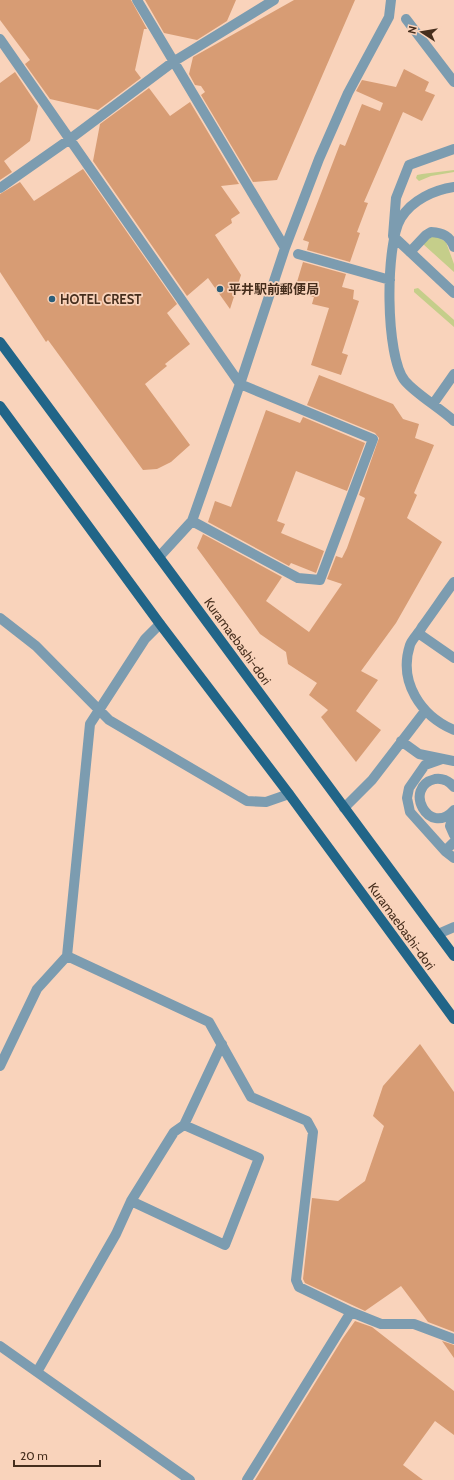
<svg xmlns="http://www.w3.org/2000/svg" width="454" height="1480" viewBox="0 0 454 1480" font-family="Cabin,'Noto Sans JP',sans-serif">
<style>
.green{fill:#c5ce8a}
.building{fill:#d79c74}
.lines{fill:none;stroke-linecap:round;stroke-linejoin:round}
.minor{stroke:#7c9cb0;stroke-width:10}
.major{stroke:#216588;stroke-width:10}
.poi-dot{fill:#2b5f7b;stroke:#f9d3bb;stroke-width:1.5}
.labels{text-anchor:middle;stroke-width:3.5;stroke-linejoin:round;paint-order:stroke}
.poi-label{font-size:13px;font-weight:bold;fill:#462e1d;stroke:#f9d3bb;text-anchor:start}
.street-label{font-size:13px;fill:#462e1d;stroke:#f9d3bb}
</style>
<rect width="100%" height="100%" fill="#f9d3bb"/>
<path class="green" d="M454,170V172L431,176L419,181L416,178L417,175L422,174Z
M436,236L446,242L454,264V272L423,244L431,237Z
M418,288L454,320V327L414,292V289Z"/>
<path class="building" d="M0,0H131L147,29H144L135,70L141,78L98,110L50,99L25,64L30,60L0,20Z
M145,0H236L227,21L197,40L164,33Z
M294,0H355L277,180L253,182L201,95L205,92L201,86L195,85L189,74L193,57Z
M404,69L429,82L425,91L435,95L422,121L403,112L364,202L368,203L357,232L360,233L350,262L307,250L309,242L303,240L340,144L345,146L362,104L380,111L383,103L356,91L362,80L396,87Z
M15,72L38,106L30,141L4,161L12,172L0,180V83Z
M149,88L170,116L190,102L239,184L221,186L240,213L231,219L232,223L215,235L241,275L230,309L208,278L187,296L93,161L100,124Z
M83,169L177,304L167,313L190,344L165,364L167,366L145,384L190,445L171,462L157,469L143,470L48,340L46,342L0,272V194L20,182L34,201Z
M303,262L346,274L342,287L354,290L353,299L359,301L342,353L348,355L341,375L311,365L329,308L312,304L314,297L294,292Z
M319,375L393,404L403,419L419,424L415,438L434,445L414,493L417,495L407,518L442,542L396,623L361,671L378,680L356,711L381,730L356,762L321,717L328,710L309,695L317,683L288,664L286,652L260,634L197,548L203,534L282,577L266,601L309,632L342,584L327,579L336,556L342,558L347,548L365,498L359,495L379,438L375,433L307,405Z
M266,410L300,423L303,417L365,443L347,491L296,471L277,521L285,524L281,533L324,551L316,573L291,563L289,566L208,522L215,501L231,507Z
M420,1044L454,1092V1332L428,1322L401,1286L365,1311L305,1283L303,1279L312,1198L338,1201L365,1181L384,1126L373,1116L383,1086Z
M355,1321L372,1327L454,1391V1435L435,1421L403,1465L423,1480H255L343,1338Z
M442,1341L454,1345V1358Z"/>
<g class="lines">
<path class="minor" d="M137,0L285,248
M406,19L454,82
M0,39L240,384L373,439L320,580L298,578L192,521
M454,149L409,165L396,198L393,236L454,293
M454,187C434,190 412,200 401,218C385,244 385,357 405,381C416,394 440,408 454,421
M0,188L70,139L173,62L274,0
M410,252L426,235L431,232C443,233 450,236 454,247
M298,254L390,280
M433,404L454,374
M159,557L192,521L240,384L285,248L319,159L348,93L389,17L391,0
M454,582C443,597 433,612 422,627C419,633 412,639 410,645C398,682 421,716 454,730
M0,618L36,646L109,720L247,801L266,802L289,794
M160,624L145,639L90,724L67,956L209,1022L251,1097L307,1121L313,1132L296,1280L299,1287L351,1312L381,1324H414L454,1339
M418,633L454,658
M401,741L419,754L454,761
M442,759L425,765L409,788L407,798L410,812L445,851L454,858
M454,787C449,781 442,778 435,779C402,787 429,838 454,810
M344,808L372,780L425,711
M454,811L450,826L454,835
M445,851L454,842
M438,934L454,927
M0,1066L37,989L67,956
M131,1201L225,1245L259,1158L184,1125
M0,1346L190,1480
M37,1372L116,1234L131,1201L174,1132L184,1125L222,1044
M247,1480L351,1312"/>
<path class="major" d="M0,342L454,956
M0,406L160,624L289,794L454,1019"/>
</g>
<g class="poi-dot">
<circle cx="220" cy="289" r="4"/>
<circle cx="52" cy="299" r="4"/>
</g>
<g class="labels">
<g class="poi-label">
<text x="228" y="294">平井駅前郵便局</text>
<text x="60" y="304">HOTEL CREST</text>
</g>
<g class="street-label">
<text transform="translate(238 641) rotate(54)" y="5">Kuramaebashi-dori</text>
<text transform="translate(402 926) rotate(54)" y="5">Kuramaebashi-dori</text>
</g>
</g>
<g transform="translate(422 32) rotate(282)" stroke="#f9d3bb" stroke-width="3" paint-order="stroke">
<path d="M0-3L7 15L0 10L-7 15Z" fill="#462e1d"/>
<text y="-6" font-size="11" font-weight="bold" text-anchor="middle" fill="#462e1d">N</text>
</g>
<path d="M14 1460v6h86v-6" fill="none" stroke="#462e1d" stroke-width="2"/>
<text x="20" y="1460" font-size="12" fill="#462e1d" stroke="#f9d3bb" stroke-width="3" paint-order="stroke">20 m</text>
</svg>
